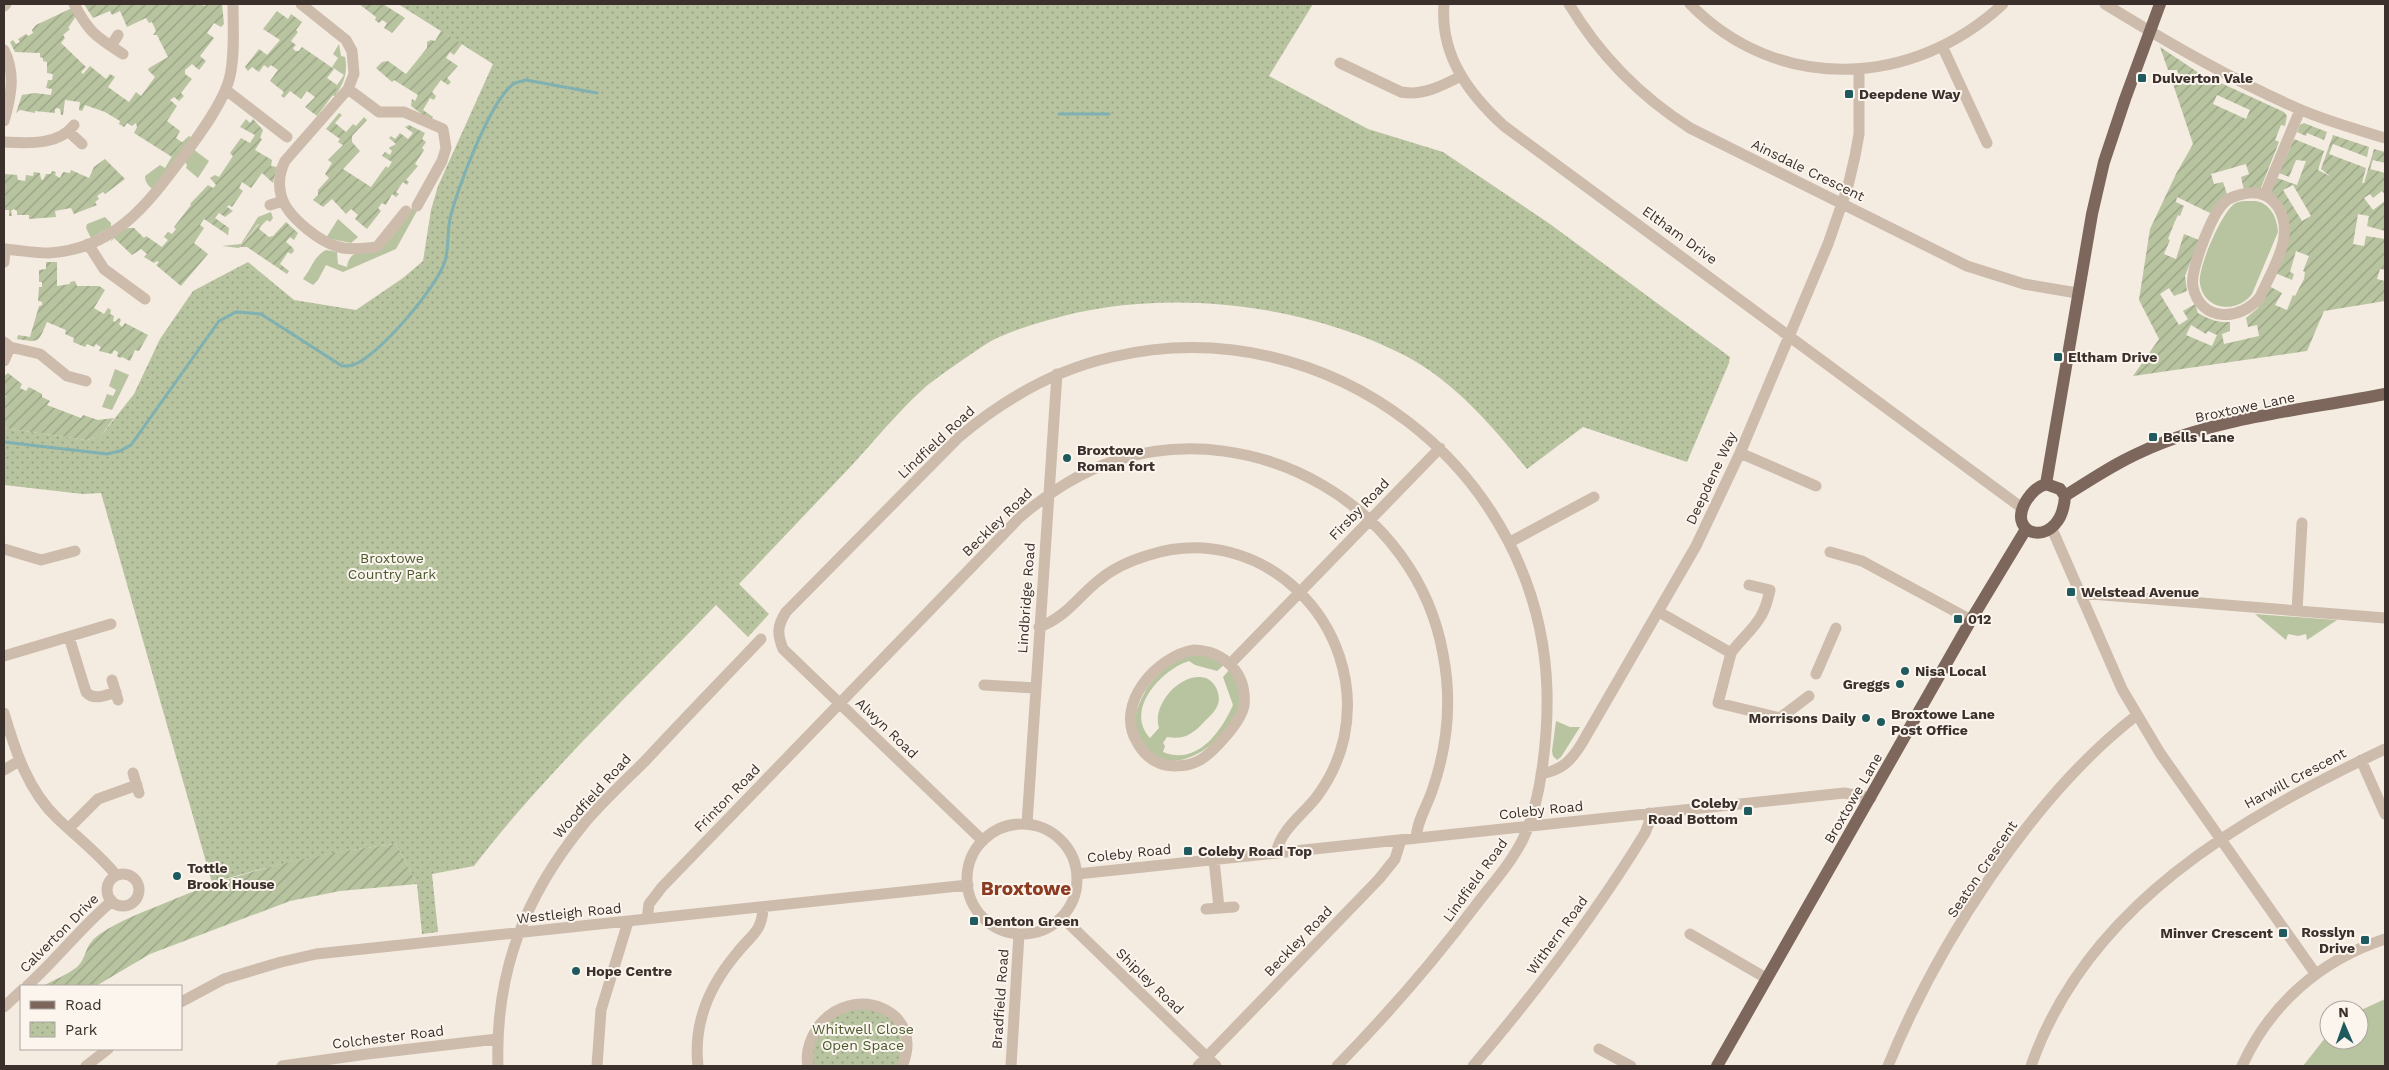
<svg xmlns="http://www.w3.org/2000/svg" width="2389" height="1070" viewBox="0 0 2389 1070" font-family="'Work Sans',sans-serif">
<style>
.grass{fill:#b8c4a0}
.park{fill:url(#park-dots)}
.garden{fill:url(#garden-furrows);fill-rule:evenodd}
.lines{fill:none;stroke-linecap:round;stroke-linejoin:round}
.stream{stroke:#7fb0b2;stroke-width:3}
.minor{stroke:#cdbbac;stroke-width:11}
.major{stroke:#7d675c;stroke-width:12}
.poi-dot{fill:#1f5a5e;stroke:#fbf5ee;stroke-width:2}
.labels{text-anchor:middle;stroke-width:4;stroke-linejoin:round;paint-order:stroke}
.poi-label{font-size:14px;font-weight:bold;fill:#3b302b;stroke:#fbf5ee;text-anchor:start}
.street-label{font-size:14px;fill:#3b302b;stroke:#fbf5ee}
.park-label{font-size:14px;fill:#4a5a2e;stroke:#fbf5ee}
.district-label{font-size:19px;font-weight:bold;fill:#8c3b22;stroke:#fbf5ee}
</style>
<defs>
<pattern id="park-dots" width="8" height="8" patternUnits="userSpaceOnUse" patternTransform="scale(1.25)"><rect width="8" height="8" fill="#b8c4a0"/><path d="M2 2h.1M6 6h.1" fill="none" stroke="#97a083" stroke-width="1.8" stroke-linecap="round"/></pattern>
<pattern id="garden-furrows" width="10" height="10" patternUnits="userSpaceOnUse" patternTransform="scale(1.25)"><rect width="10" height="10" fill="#b8c4a0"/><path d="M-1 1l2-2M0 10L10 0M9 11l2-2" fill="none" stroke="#97a083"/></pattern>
</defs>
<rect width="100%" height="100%" fill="#f4ebe1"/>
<path class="grass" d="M339,44L341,56L345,57C348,72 344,83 335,96H333L337,85L344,75L332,67L338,58L333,54Z
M189,136L192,138L154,190C148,186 145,182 145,176L160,165L165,168L179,145Z
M193,149L209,161L198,178L186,168L187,165L184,161Z
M2256,201C2271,204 2277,218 2278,232L2252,294C2238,313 2205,312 2200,284C2197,269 2221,214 2234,204C2239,200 2249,201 2256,201Z
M412,208L417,211L396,249L343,272L326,265L318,280L313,285L303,279C312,268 313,257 326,250L337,252L338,264L347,267C350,245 372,254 385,244C395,236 404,219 412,208Z
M271,212L273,218L270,222L267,220L261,226L258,224L239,248L222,246L241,244L258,217Z
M105,217L111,223V227L91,238L86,228L87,224Z
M338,219L358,237L351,243L326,238Z
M115,369L129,375L112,410L102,407L107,394L113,396L116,390L109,386Z
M2255,614L2337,620L2307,640L2306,634L2298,636L2288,634L2286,640Z
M1206,653L1225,664L1217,671L1195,665L1189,661C1161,670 1124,710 1150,738L1159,728C1152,707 1176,677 1199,677C1212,676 1222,692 1218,704C1216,711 1209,717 1204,722C1193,734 1184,740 1167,737L1163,743L1165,746L1163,752C1197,766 1221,732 1233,705L1223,677L1230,669C1237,679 1242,697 1238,709C1227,743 1166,787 1142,742C1131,722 1135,711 1145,692C1150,681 1172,660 1183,656C1190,653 1199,654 1206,653Z
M1556,721L1570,727H1580L1561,757L1557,760L1553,756L1552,751Z
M2385,999V1066H2303L2329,1033V1040H2359V1011Z"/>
<path class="park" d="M398,4H1313L1269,76L1368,129L1443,152L1550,224L1730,357L1729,363L1687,462L1583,427L1527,469C1492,426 1456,383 1406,356C1301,302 1158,286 1045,321C1025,327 1001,334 983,346C965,358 946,371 929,384C904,405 876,439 853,464C815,504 777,544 739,584L769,614L748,637L716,605C634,691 546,772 474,866L432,874L438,932L422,934L417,884L396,844C332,851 272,865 212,883L101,493L83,494L4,485V428L86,440L100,437L134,394L160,339L193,291L248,262L294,300L356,310L403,278L423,261L431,210L438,186L493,64Z
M849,1009C856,1009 865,1007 873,1009C900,1014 907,1044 897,1066H812C811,1035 822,1024 849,1009Z"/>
<path class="garden" d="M84,4H201L204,6L208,4H222L224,24L221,27L214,23L207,33L214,38L200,56L206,61L199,70L192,64L185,70V74L192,79L181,93L184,96L179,101L174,97L170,100L177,106L167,121L180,131L176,138L183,143L179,146L172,157L134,133L137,127L136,123L132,126L127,123L124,127L119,124L120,121L105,112L85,105L82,111L79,110L80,102L65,100L63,115H61L60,109L57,108L55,109V113L35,111V113L20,110L16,113L22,95L35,93L51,95L52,89L46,88L48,80H52L53,74L47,73V62L43,61V58L40,57V53L15,52L10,42L13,40L16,44L20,42L18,39L26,34L28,36L33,33L32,30L36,25L72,8L76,16L68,28L70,29L63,35L65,38L61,43L86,67L81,72L83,74L90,66L106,79L110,74L115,77L108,87L129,102L136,92L141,96L155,77L148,70L149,68L168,57L157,35H153L156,31L152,22L149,23L146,18L127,27L120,11L112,15L110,11L93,18Z
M359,4H383L405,18L392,33L384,28L387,23L382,20L379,23L375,20L376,17Z
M277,11L288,19L291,14L302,22L296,30L298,32L291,41L296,45L293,48L295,51H299L302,47L334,69L327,78L337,85L336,91L317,116L305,107L315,97L307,91L301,99L290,91L284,98L281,96L284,92L270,81L278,70L271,65L268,68L264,65L259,72L252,67L248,71L245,67L259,49L267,55L280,40L263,29Z
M441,31L462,44L454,55L450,52L446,58L458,66L447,78L451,82L448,85L441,80L432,92L436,96L434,100L430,98L423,110L433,117L430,120L411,106L412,99L415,101L418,95L394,80L392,82L376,68L382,62L388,61L406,74L427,48V42L431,40L435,41Z
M2160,47L2199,73L2284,112L2287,116L2285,126L2281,125L2275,140L2279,142L2260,190H2244L2241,177L2249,174L2246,164L2211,174L2214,184L2223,182L2227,194L2210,213L2177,197L2176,202L2184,206L2180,216L2178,215C2174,223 2171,231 2168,239L2170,240L2164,254L2176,259L2184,234L2199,240L2185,276L2187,291L2174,296L2169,288L2160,294L2179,325L2188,319L2183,311L2195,304L2198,313C2209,319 2217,323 2230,322V331L2222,334L2224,344L2259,336L2257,325L2248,327L2246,318L2258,308L2269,286L2282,293L2275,305L2287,310L2293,295L2295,296L2304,279L2305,272L2303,271L2309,256L2296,251L2290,272L2294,274L2292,280L2275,273L2286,246L2270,194L2277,178L2297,185L2306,161L2296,160L2289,177L2279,173L2294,139L2324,151L2318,170L2330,176L2321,169L2333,135L2369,147L2367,157L2333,144L2329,154L2366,168L2362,183H2364L2374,149L2385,152V163L2373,160L2370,169L2385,173V195L2382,191L2373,198L2370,194L2364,198L2373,210L2385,201V231L2367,226L2369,216L2358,214L2353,244L2364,246L2366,236L2385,239V270L2380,269L2377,279L2385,281V301L2324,311L2307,351L2133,376L2159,339L2139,300L2150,229L2176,174L2193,144L2172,81L2175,80L2177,82L2181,81L2177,70H2168ZM2217,95L2250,110L2246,119L2213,104ZM2293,185L2311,216L2302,221L2283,190ZM2191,325L2206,334L2208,331L2217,335L2212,346L2186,335Z
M339,113L342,115L335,123L346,132L353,124L356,126L364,117L367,120L352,136V142L360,151L343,169L371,187L386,166L388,168L392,162L382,156L385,152L390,155L392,151L389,148L396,144L389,138L391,136L395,139L400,133L408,139L413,133L405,127L409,125L425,133L422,139L426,142L422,148L424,150L415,164L418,166L406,180L409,182L407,185L403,182L396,192L399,194L396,197L392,194L386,205L382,203L378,208L381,211L367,229L355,219L358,215L351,209L346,214L332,199L323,207L313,200L318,195V190L329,178L325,174L332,163L328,160L343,145L338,142L340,139L326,129Z
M246,119L250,123L253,119L263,130L260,138L262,139L255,150L272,160L271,166L277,167L273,183L262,173L251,188L242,182L239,188L243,191L232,207L229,205L227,207L233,211L225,217L219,213L215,218L229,228L228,235L204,219L200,225L204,228L194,243L208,254L181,286L156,265L159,262L157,261L154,263L144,257L147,254L141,249L132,255L114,238L110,243C115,233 122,227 134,228L144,238L146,236L162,247L168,240L164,237L168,232L172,234L176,229L174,227L191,205L190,204L208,185L213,188L216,185L210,178L215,175L219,177L233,156L230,153L241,138L250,143L255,135L240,127Z
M2304,123L2327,132L2324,140L2307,133L2306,136L2297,132L2300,125Z
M105,159L125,179L105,194L103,192L97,196L99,199L95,202L97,205L74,214L71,208L55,211L56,217L29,219V215H17V211L14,209L11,211L12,216H9V210H4V174L17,175L18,180L25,181L26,175L33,176L34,172L40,173L41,179L43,180L46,174H51L52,171L56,172L55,175L60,178L63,172L70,173L71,170L89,178L94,167Z
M286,222L298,233L294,240L290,237L286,242L293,248L294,251L291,254L288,252L280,264L289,271L287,274L247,247H240L259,224L261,226L259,229L269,237L273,236Z
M46,262H57V286L70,284V282L75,281L77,286H99L105,290L94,308L104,314L108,308L111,310L110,314L114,316L113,321L115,322L119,318L121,320L119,324L122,327L125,323L148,335L139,351L135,350L130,361L122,357L120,358L117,356L118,352L114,350L112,354L99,351L101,347L96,344L94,347L87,344L85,347L73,342L74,338L65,334L66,330L47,322C38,342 41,343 17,339L18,335L30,337L39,306L42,305V302L38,301L39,287H42V282H39V270L46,269Z
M8,373L22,384L20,388L26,391L29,387L42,394V397L50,401L47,405L81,418L83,415L98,420L114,418L100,437L86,440L4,428V399L6,396L4,395V376Z
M396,844L417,884L340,891L290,901L150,954L96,986H43C52,981 73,972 79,965C88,954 84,945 100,934C119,921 143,912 165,903C240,871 315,853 396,844Z"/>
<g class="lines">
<path class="stream" d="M1059,114H1109
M4,442L107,454L120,451L131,445L219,321L236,312L261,314L342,366C345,366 350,366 353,365C378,357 438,286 445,261C449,248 447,233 450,219C456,192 491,97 515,83C518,82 523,81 526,80L597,93"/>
<path class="minor" d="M74,4C89,33 97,37 123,54
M301,4L346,40L352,51L354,74L348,89L285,161C280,171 278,183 281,195C286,216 321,244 343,248C354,250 366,248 377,247L406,211
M1444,4C1440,55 1468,93 1504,126L2022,508
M1569,4C1600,56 1640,96 1690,128L1967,266L2024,284L2077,293
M1690,4C1778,94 1913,88 2003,4
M2105,4C2167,42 2232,80 2299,109C2326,121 2356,129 2385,138
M4,6L6,4
M111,46L118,35
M1943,48L1987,143
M4,50C16,73 11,97 4,121
M1340,63L1401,92C1422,96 1442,86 1461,76
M348,89L379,112H404L443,129L446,148L442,161L417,206
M226,90L287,137
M69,132L82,144
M4,142C27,143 58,146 74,125
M2248,193C2262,192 2270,196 2278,207C2296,236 2272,269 2260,297C2241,321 2201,323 2193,287C2189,272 2212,214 2224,203C2230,196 2240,195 2248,193Z
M2265,194L2300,110
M270,205L283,201
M88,244L104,269L145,299
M4,249C19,250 34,253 49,253C116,249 149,202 185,154C200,134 225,100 230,76C235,53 233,27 233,4
M4,262L5,249
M4,342L10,347L40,354L67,376L86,381
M4,361L10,347
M1740,453L1816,486
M2052,529L2122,689L2160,753L2315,973
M1510,542L1594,497
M4,549L41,560L75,551
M1830,552L1862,561L1971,620
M2079,593L2385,618
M2297,611L2302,523
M1659,612L1731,653L1718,703L1780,718L1809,696
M1039,627C1065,618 1078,597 1098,581C1112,569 1132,560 1149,555C1262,519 1368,625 1344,738C1339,760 1329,781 1315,799C1300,817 1281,830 1276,853
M69,637L86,692C94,701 106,695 116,692
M1194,650C1224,651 1247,673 1244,705C1242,721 1211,756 1196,762C1185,767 1170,767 1159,763C1149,759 1142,751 1137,742C1114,704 1157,656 1194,650Z
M1731,653C1740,640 1754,629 1761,616C1766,608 1768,599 1770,590L1749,585
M4,656L111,624
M1230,664L1440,448
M1816,674L1836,628
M112,680L118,700
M984,685L1035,688
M4,713C15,750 28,791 58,819C78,838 99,854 116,875
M2361,760L2385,814
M4,770L19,761
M133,773L139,793
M1541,774C1562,770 1571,761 1582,743L1696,546L1740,453L1828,244L1848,186L1855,156L1859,134V69
M1027,824L1057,374
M967 879a55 55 0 1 1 110 0a55 55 0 1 1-110 0Z
M69,828L98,799L137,785
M983,841L783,649C777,634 777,626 786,612L959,437C1004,399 1054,370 1112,357C1328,306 1541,470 1547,691C1548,733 1542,800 1523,839C1512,862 1492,884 1476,905C1433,962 1387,1015 1337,1066
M1214,860L1219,908
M1077,874L1844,793L1871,798
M107 890a16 16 0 1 1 32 0a16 16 0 1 1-32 0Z
M1206,909L1234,907
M1062,917L1216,1066
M647,919L649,904L662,887L1020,517C1050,492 1080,472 1117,460C1258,416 1417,507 1443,654C1452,700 1448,744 1433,788C1428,805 1417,820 1416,838
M1690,934L1766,978
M27,986C57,959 81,927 112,901
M181,1002L224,979L281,962L316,954L968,885
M4,1007L21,991
M1599,1049L1631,1066
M86,1066L108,1049
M282,1066L367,1054L497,1039
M498,1066C495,974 524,897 583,825C602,802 625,781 646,760C684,719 723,679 761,639
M597,1066L601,1010L628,922
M698,1066C693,1023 710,985 737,953C751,935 762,932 763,908
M808,1066C805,1051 810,1039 818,1027C852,981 927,1010 902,1066
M1011,1066L1019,934
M1198,1066L1379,879L1395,859L1401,840
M1473,1066C1535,993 1595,915 1645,833L1649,823V813
M1888,1066C1937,945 2033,795 2137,715
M2031,1066C2087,905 2240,818 2385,749
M2242,1066C2270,1004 2321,960 2385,939"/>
<path class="major" d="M2046,484L2092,214L2104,162L2125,99L2160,4
M2046,484L2060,489L2065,496C2062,550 2004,538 2026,501C2032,492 2037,487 2046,484Z
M2065,496C2090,480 2114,464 2141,452C2216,417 2305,410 2385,394
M1717,1066L1971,620L2026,529"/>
</g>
<g class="poi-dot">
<rect x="2137" y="73" width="10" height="10" rx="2.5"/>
<rect x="1844" y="89" width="10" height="10" rx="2.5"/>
<rect x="2053" y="352" width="10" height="10" rx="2.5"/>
<rect x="2148" y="432" width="10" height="10" rx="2.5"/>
<circle cx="1067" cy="458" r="5"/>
<rect x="2066" y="587" width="10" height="10" rx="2.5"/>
<rect x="1953" y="614" width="10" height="10" rx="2.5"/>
<circle cx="1905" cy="671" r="5"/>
<circle cx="1900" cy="684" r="5"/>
<circle cx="1866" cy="718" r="5"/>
<circle cx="1881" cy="722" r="5"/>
<rect x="1743" y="806" width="10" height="10" rx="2.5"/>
<rect x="1183" y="846" width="10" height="10" rx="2.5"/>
<circle cx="177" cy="876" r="5"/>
<rect x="969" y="916" width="10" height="10" rx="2.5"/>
<rect x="2278" y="928" width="10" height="10" rx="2.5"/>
<rect x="2360" y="935" width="10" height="10" rx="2.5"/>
<circle cx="576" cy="971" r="5"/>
</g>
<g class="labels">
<g class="poi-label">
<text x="2152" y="83">Dulverton Vale</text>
<text x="1859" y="99">Deepdene Way</text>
<text x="2068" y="362">Eltham Drive</text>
<text x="2163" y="442">Bells Lane</text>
<text x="1077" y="455">Broxtowe<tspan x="1077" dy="16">Roman fort</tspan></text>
<text x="2081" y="597">Welstead Avenue</text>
<text x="1968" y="624">012</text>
<text x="1915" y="676">Nisa Local</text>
<text x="1890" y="689" text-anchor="end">Greggs</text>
<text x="1891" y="719">Broxtowe Lane<tspan x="1891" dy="16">Post Office</tspan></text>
<text x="1856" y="723" text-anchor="end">Morrisons Daily</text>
<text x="1738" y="808" text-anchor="end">Coleby<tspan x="1738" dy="16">Road Bottom</tspan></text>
<text x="1198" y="856">Coleby Road Top</text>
<text x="187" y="873">Tottle<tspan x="187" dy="16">Brook House</tspan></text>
<text x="984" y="926">Denton Green</text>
<text x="2355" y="937" text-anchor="end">Rosslyn<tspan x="2355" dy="16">Drive</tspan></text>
<text x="2273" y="938" text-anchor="end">Minver Crescent</text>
<text x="586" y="976">Hope Centre</text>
</g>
<g class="street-label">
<text transform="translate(1808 170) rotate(26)" y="5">Ainsdale Crescent</text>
<text transform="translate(1680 235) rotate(36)" y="5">Eltham Drive</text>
<text transform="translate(2245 407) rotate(-12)" y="5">Broxtowe Lane</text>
<text transform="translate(936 442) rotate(-43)" y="5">Lindfield Road</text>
<text transform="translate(1711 478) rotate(-65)" y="5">Deepdene Way</text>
<text transform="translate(1359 509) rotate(-46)" y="5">Firsby Road</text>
<text transform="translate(997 522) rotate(-44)" y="5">Beckley Road</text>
<text transform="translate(1026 598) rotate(-86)" y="5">Lindbridge Road</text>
<text transform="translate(887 728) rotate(44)" y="5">Alwyn Road</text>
<text transform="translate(2295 778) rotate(-28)" y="5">Harwill Crescent</text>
<text transform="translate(592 796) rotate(-48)" y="5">Woodfield Road</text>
<text transform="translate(727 798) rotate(-46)" y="5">Frinton Road</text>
<text transform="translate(1853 798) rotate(-60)" y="5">Broxtowe Lane</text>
<text transform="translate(1541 810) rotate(-6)" y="5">Coleby Road</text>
<text transform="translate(1129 853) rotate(-6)" y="5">Coleby Road</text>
<text transform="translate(1982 869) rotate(-56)" y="5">Seaton Crescent</text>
<text transform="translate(1475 880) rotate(-54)" y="5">Lindfield Road</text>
<text transform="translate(569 913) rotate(-6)" y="5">Westleigh Road</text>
<text transform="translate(59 933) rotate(-45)" y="5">Calverton Drive</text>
<text transform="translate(1557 935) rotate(-54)" y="5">Withern Road</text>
<text transform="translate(1298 941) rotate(-46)" y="5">Beckley Road</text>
<text transform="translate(1150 981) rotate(44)" y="5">Shipley Road</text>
<text transform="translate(1000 999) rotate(-86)" y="5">Bradfield Road</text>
<text transform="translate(388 1037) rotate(-7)" y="5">Colchester Road</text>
</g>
<g class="park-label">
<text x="392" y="563">Broxtowe<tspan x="392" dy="16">Country Park</tspan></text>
<text x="863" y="1034">Whitwell Close<tspan x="863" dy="16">Open Space</tspan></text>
</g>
<g class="district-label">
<text x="1026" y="895">Broxtowe</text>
</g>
</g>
<rect width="2389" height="1070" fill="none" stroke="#3b302b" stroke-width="10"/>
<rect x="20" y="985" width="162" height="65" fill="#fbf5ee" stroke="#aea6a0"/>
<rect x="30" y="1001" width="25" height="8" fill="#7d675c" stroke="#aea6a0"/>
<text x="65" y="1010" font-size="15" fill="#3b302b">Road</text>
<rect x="30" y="1022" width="25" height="15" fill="url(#park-dots)" stroke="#aea6a0"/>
<text x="65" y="1035" font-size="15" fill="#3b302b">Park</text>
<g transform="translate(2344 1025) rotate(358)"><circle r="24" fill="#fbf5ee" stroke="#aea6a0"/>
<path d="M0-4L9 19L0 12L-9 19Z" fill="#1f5a5e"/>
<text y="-8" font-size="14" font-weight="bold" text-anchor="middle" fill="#3b302b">N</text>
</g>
</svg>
